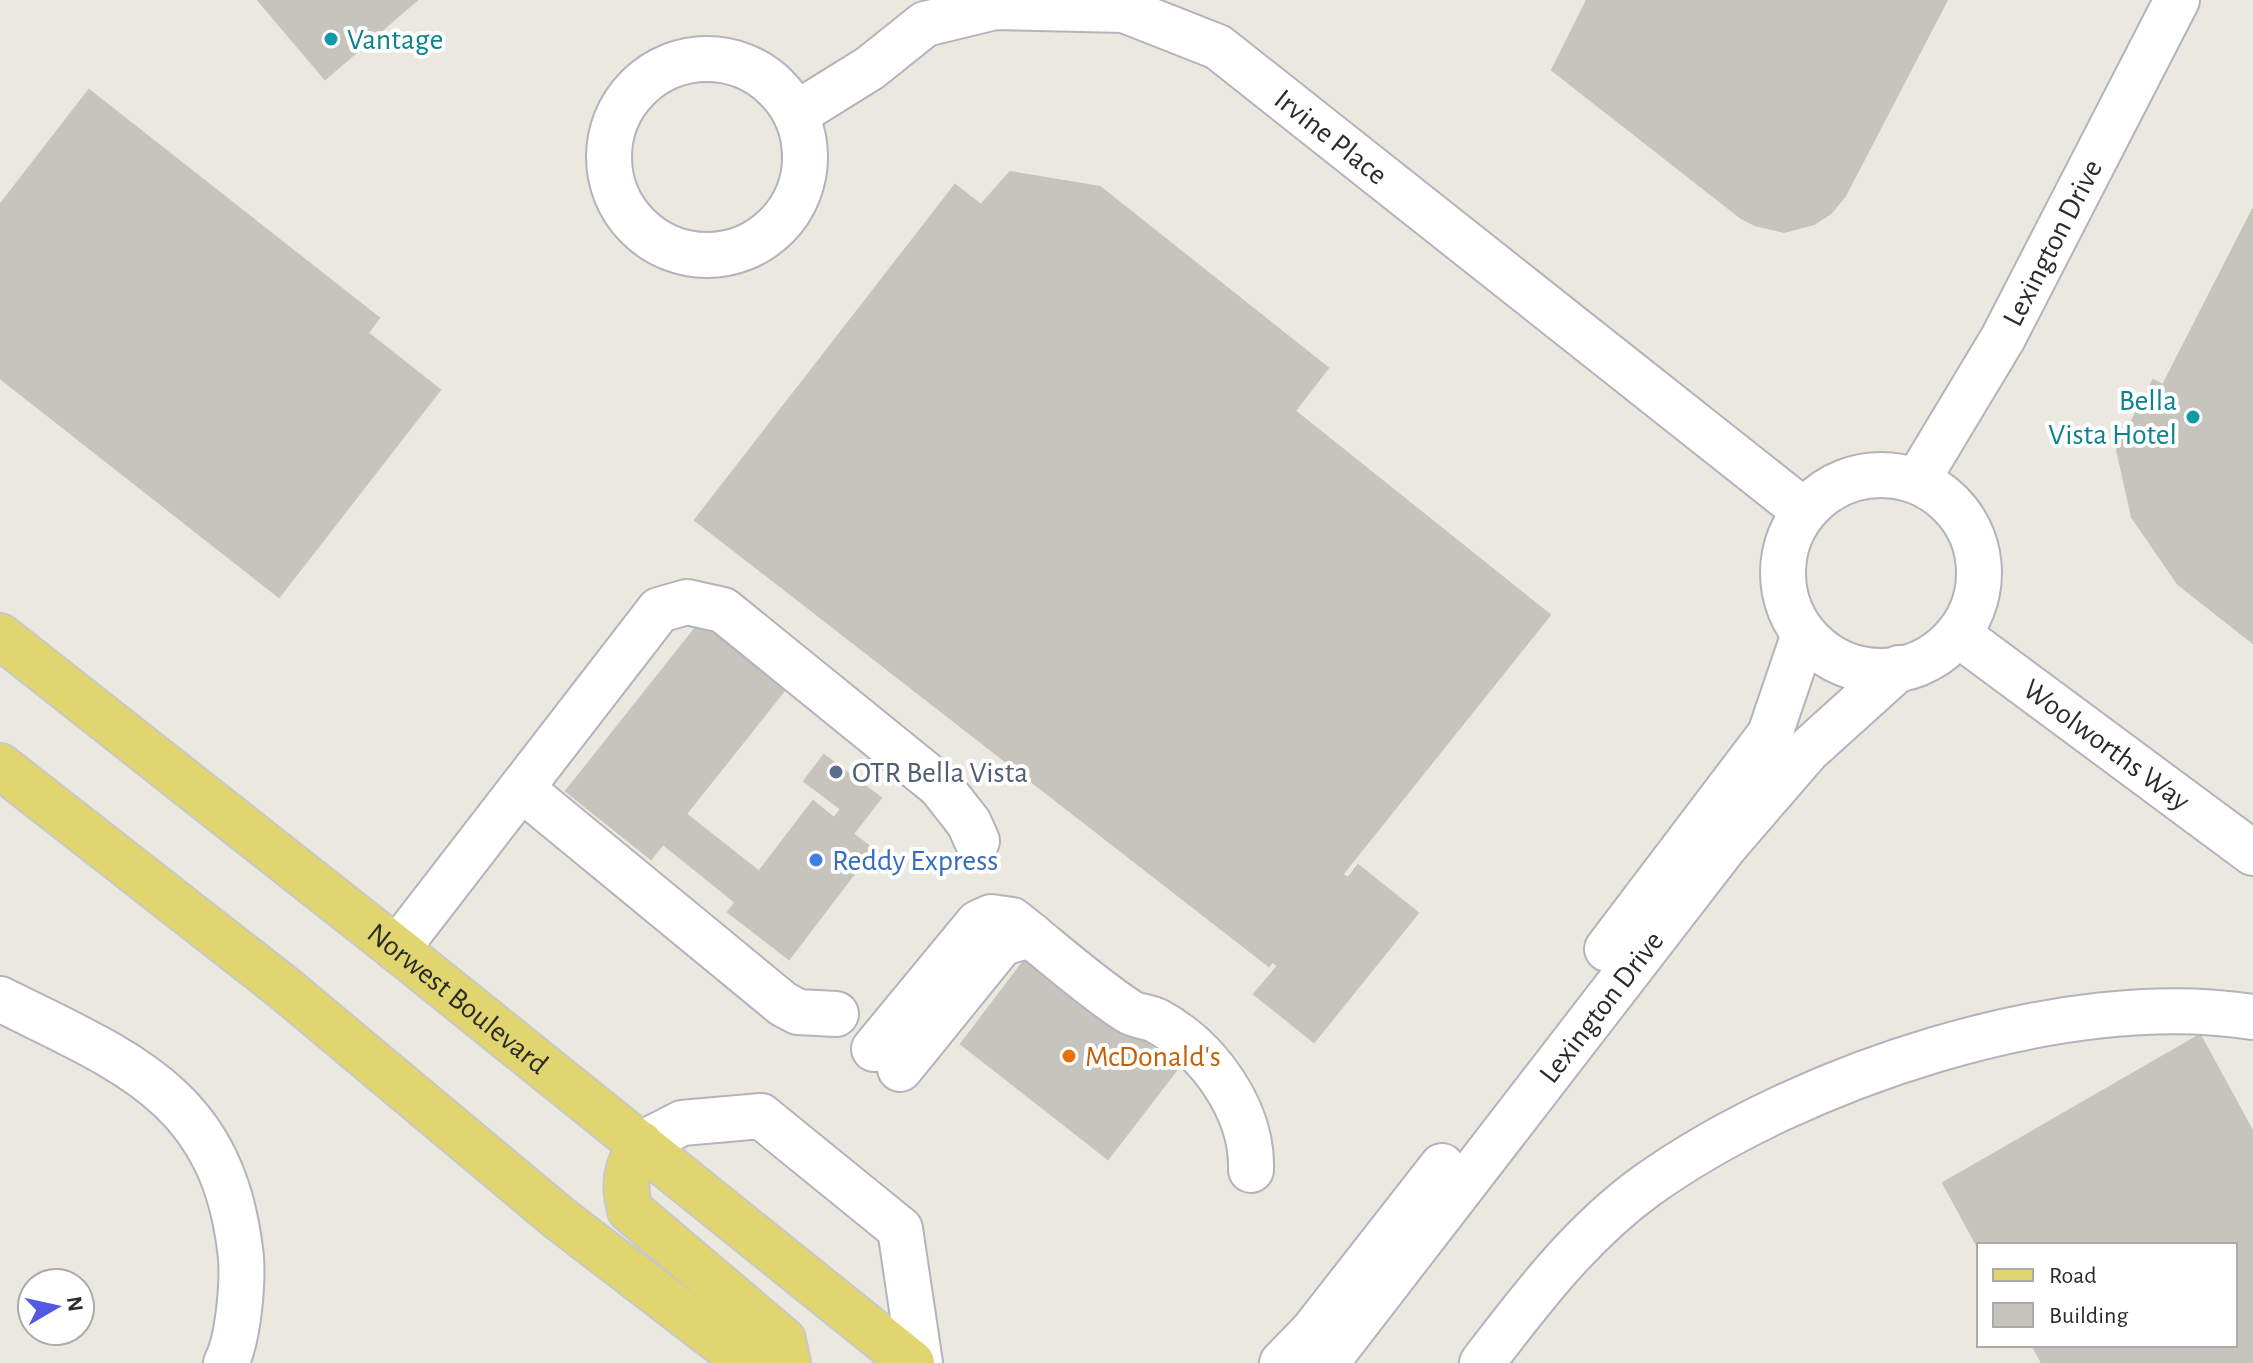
<svg xmlns="http://www.w3.org/2000/svg" width="2253" height="1363" viewBox="0 0 2253 1363" font-family="'Alegreya Sans',sans-serif">
<style>
.building{fill:#c7c4be;stroke:#c7c4b9;stroke-width:2}
.lines{fill:none;stroke-linecap:round;stroke-linejoin:round}
.minor-casing{stroke:#b3b3bd;stroke-width:48}
.major-casing{stroke:#c8c8c8;stroke-width:48}
.minor{stroke:#fff;stroke-width:44}
.major{stroke:#e1d56f;stroke-width:44}
.culture-dot{fill:#0f9aa8;stroke:#fff;stroke-width:3}
.service-dot{fill:#5c6f8a;stroke:#fff;stroke-width:3}
.shop-dot{fill:#3f7fe0;stroke:#fff;stroke-width:3}
.food-dot{fill:#e8710a;stroke:#fff;stroke-width:3}
.labels{text-anchor:middle;stroke-width:8;stroke-linejoin:round;paint-order:stroke}
.culture-label{font-size:30px;fill:#0d838f;stroke:#fff;text-anchor:start}
.street-label{font-size:30px;fill:#2b2b2b;stroke:#fff}
.service-label{font-size:30px;fill:#4e5e75;stroke:#fff;text-anchor:start}
.shop-label{font-size:30px;fill:#366cbe;stroke:#fff;text-anchor:start}
.food-label{font-size:30px;fill:#c56008;stroke:#fff;text-anchor:start}
</style>
<rect width="100%" height="100%" fill="#ebe8df"/>
<path class="building" d="M258,0H417L325,79Z
M1587,0H1947L1845,196L1831,213L1814,224L1784,232L1755,225L1741,218L1552,70Z
M89,90L379,318L368,333L440,390L279,597L0,378V205Z
M1010,172L1100,187L1328,368L1295,411L1550,615L1269,966L695,520L955,185L981,205Z
M2253,209V643L2178,584L2132,517L2117,450L2153,380L2163,385Z
M702,620L787,687L686,814L758,871L734,901L663,844L651,859L566,791Z
M824,755L881,798L853,834L873,849L789,959L728,912L813,801L834,818L841,809L804,781Z
M1358,865L1418,913L1314,1042L1254,994L1278,966L1272,961L1342,874L1348,878Z
M1030,953L1178,1068L1108,1159L961,1044Z
M2200,1035L2253,1132V1363H2042L2032,1345H2235V1245H1979V1249L1943,1183Z"/>
<g class="lines">
<defs>
<g id="minor">
<circle cx="707" cy="157" r="98"/>
<path id="s1" d="M796,114L870,68L925,24L995,7L1124,10L1218,47L1803,510"/>
<circle cx="1881" cy="573" r="98"/>
<path id="s2" d="M1917,481L2003,338L2177,0"/>
<path id="s3" d="M1959,635L2253,853"/>
<path d="M523,790L783,1004L798,1012L836,1014"/>
<path d="M397,949L659,610L687,602L723,610L940,786L969,823L977,841"/>
<path d="M1607,949L1770,734L1804,634"/>
<path d="M0,999C124,1061 221,1094 240,1249C244,1276 239,1338 226,1363"/>
<path d="M874,1049L978,923L991,917L1012,920C1050,950 1087,984 1128,1011C1137,1017 1148,1016 1157,1021C1209,1049 1253,1111 1251,1170"/>
<path d="M900,1069L1002,943L1031,935"/>
<path d="M641,1144L682,1123L761,1116L900,1229L920,1363"/>
<path d="M1282,1363L1313,1331L1442,1166"/>
<path id="s4" d="M1326,1363L1725,846L1807,751L1899,668"/>
<path d="M1482,1363C1531,1299 1580,1234 1646,1186C1798,1077 2066,987 2253,1017"/>
</g>
<g id="major">
<path id="s5" d="M0,636L397,949L912,1363"/>
<path d="M0,766L284,988L559,1218L748,1363"/>
<path d="M641,1144C626,1168 623,1183 630,1210L783,1340L788,1363"/>
</g>
</defs>
<use href="#minor" class="minor-casing"/>
<use href="#major" class="major-casing"/>
<use href="#minor" class="minor"/>
<use href="#major" class="major"/>
</g>
<g class="culture-dot">
<circle cx="331" cy="39" r="8"/>
<circle cx="2193" cy="417" r="8"/>
</g>
<circle class="service-dot" cx="836" cy="772" r="8"/>
<circle class="shop-dot" cx="816" cy="860" r="8"/>
<circle class="food-dot" cx="1069" cy="1056" r="8"/>
<g class="labels">
<g class="culture-label">
<text x="347" y="49">Vantage</text>
<text x="2177" y="410" text-anchor="end">Bella<tspan x="2177" dy="34">Vista Hotel</tspan></text>
</g>
<g class="street-label">
<text dy="10" stroke="none"><textPath href="#s1" startOffset="604">Irvine Place</textPath></text>
<text dy="10" stroke="none"><textPath href="#s2" startOffset="274">Lexington Drive</textPath></text>
<text dy="10" stroke="none"><textPath href="#s3" startOffset="184">Woolworths Way</textPath></text>
<text dy="10" stroke="none"><textPath href="#s5" startOffset="584">Norwest Boulevard</textPath></text>
<text dy="10" stroke="none"><textPath href="#s4" startOffset="450">Lexington Drive</textPath></text>
</g>
<g class="service-label">
<text x="852" y="782">OTR Bella Vista</text>
</g>
<g class="shop-label">
<text x="832" y="870">Reddy Express</text>
</g>
<g class="food-label">
<text x="1085" y="1066">McDonald's</text>
</g>
</g>
<rect x="1977" y="1243" width="260" height="104" fill="#ffffff" stroke="#aaaaaa" stroke-width="2"/>
<rect x="1993" y="1269" width="40" height="12" fill="#e1d56f" stroke="#aaaaaa" stroke-width="2"/>
<text x="2049" y="1283" font-size="24" fill="#2b2b2b">Road</text>
<rect x="1993" y="1303" width="40" height="24" fill="#c7c4be" stroke="#aaaaaa" stroke-width="2"/>
<text x="2049" y="1323" font-size="24" fill="#2b2b2b">Building</text>
<g transform="translate(56 1307) rotate(81)"><circle r="38" fill="#ffffff" stroke="#aaaaaa" stroke-width="2"/>
<path d="M0-6L14 30L0 20L-14 30Z" fill="#525ae5"/>
<text y="-12" font-size="22" font-weight="bold" text-anchor="middle" fill="#2b2b2b">N</text>
</g>
</svg>
